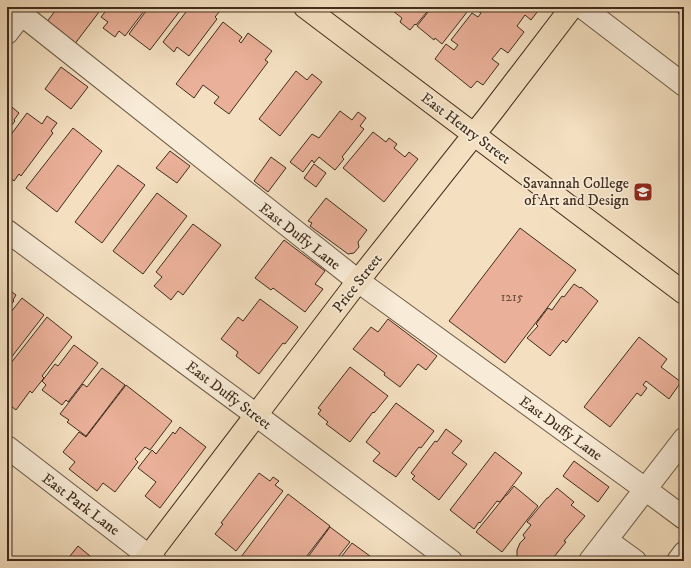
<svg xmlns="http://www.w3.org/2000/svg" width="691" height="568" viewBox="0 0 691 568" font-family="'IM FELL DW Pica',serif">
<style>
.building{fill:#eab099;stroke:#402d1d}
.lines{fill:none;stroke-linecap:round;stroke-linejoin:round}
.minor-casing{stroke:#6d5a46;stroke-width:24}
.major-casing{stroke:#402d1d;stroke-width:24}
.minor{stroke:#f8ebd7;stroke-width:22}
.major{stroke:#f4e0c1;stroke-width:22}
.labels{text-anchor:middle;stroke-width:3.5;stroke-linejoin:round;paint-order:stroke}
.number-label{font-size:13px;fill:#6a4e3c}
.street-label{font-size:15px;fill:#402d1d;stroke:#f8ebd7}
.poi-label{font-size:15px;fill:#402d1d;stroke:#f8ebd7;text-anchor:end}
</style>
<rect width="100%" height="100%" fill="#f4e0c1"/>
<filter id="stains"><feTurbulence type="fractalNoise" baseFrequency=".005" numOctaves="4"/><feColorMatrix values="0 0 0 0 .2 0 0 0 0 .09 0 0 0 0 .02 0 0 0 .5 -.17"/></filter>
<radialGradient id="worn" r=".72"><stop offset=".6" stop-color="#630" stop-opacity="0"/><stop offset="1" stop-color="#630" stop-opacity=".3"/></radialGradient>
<path class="building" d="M58,7H92L99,12L74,45L46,23Z
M109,7H147L125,36L119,31L115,37L103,28L108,22L101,17Z
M149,7H183L150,50L129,34Z
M188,7H215L220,11L215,17L217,19L189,56L177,47L174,52L163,42L189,8Z
M390,7H431L416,25L415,24L410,30L400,22L402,18L389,8Z
M432,7H471L442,44L435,38L434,40L417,26Z
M477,7H541L531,20L525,15L517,26L524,32L508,53L501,48L492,59L499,64L483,85L477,81L471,88L435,59L446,44L454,50L458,45L451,40L472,13L478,17L481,13L475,9Z
M682,7H684V18L678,13Z
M223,22L242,37L239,41L241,43L248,33L272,51L265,60L268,62L229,114L214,103L219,97L203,85L194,98L176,84Z
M61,67L88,87L71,109L45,89Z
M296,71L307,80L312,74L322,82L280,136L259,119Z
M7,103L19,113L14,120L15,121L7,131Z
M340,111L352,120L358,112L366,118L360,126L364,129L342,157L344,159L335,170L319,157L314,163L312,160L303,172L290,162L312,134L319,138Z
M27,113L42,124L47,116L57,123L51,131L53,133L21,176L19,174L14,181L7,175V140Z
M73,128L102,151L57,212L26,188Z
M373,132L386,142L389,138L397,144L394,148L405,157L409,152L418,159L384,202L343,168Z
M170,151L190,166L177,183L156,168Z
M271,157L286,168L268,192L254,181Z
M314,164L326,173L316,187L304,178Z
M118,165L145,185L102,243L75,222Z
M157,193L187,216L143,274L113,251Z
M326,198L367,230L358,242L359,247L354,253L348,254L310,226L312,223L308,221Z
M193,224L221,245L183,295L178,291L171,300L154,286L162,277L156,272Z
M520,228L576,270L505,363L449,321Z
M284,240L325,271L315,284L323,289L305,312L273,288L271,290L255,278Z
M574,284L580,288L581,287L598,301L566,343L563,340L550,356L527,338L538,326L536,324L548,308L552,310L562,296L564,297Z
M7,288L16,295L13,300L14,301L7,309Z
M22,298L44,315L7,363V317Z
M260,299L298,327L285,344L283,343L259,374L236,356L238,352L221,339L238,317L243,321Z
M47,317L72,337L42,376L44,378L32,393L30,391L16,410L7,403V368Z
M388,319L437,356L426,370L418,364L400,387L384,375L385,373L353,349L371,327L378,332Z
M639,337L667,359L661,367L681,382L669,399L646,381L643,385L647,388L641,396L637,393L610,427L584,407Z
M74,345L98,363L68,402L66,400L62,405L42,390L46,385L42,381L55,364L58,366Z
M350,367L388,396L374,413L373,412L350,442L326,424L328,422L318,414L321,410L318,408Z
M102,368L125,385L86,436L67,422L69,420L60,414L83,384L87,387Z
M126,385L172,421L150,450L145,447L135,459L138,462L115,492L103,483L97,491L69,469L75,462L63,452L79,432L86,437Z
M396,403L434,431L421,448L419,447L396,477L373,461L380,453L366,442Z
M180,427L206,447L160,508L145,496L156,482L138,468L152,450L156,454L173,432L175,434Z
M446,429L462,441L452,453L467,464L439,500L412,479L415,476L411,473L435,441L437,442Z
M495,452L522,473L500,502L497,501L480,523L479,522L474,529L450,510Z
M574,461L609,487L598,502L563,476Z
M259,473L270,481L273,477L279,481L275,485L283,491L236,551L215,534L223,524L221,523Z
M514,486L538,506L502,552L476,532L506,495H507Z
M557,488L574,502L571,505L585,516L564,541L566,542L553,558H552L549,561H518L517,559V550L520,543L525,538L523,535L531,525L527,522L547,498H548Z
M288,494L330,526L303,561H238Z
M330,527L350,542L335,561H305Z
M352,543L370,556L366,561H338Z
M78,546L96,561H66Z"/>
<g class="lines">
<defs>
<path id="minor" d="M582,7L684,85
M21,14L358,281L645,489L684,518
M7,33L27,7
M7,231L256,415L451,561
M7,447L155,561
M606,540L635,561
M590,561L684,439
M678,561L684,553"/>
<path id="major" d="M305,7L684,293
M145,561L358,281L491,113L572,7"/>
</defs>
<use href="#minor" class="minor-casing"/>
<use href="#major" class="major-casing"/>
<use href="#minor" class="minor"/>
<use href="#major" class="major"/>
</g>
<defs>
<symbol id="university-square" viewBox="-11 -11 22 22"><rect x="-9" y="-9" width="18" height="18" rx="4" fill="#8f2418" stroke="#f8ebd7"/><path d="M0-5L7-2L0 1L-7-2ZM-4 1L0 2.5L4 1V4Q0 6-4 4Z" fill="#fff"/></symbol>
</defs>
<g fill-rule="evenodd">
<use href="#university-square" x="632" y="181" width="22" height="22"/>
</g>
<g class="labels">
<g class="number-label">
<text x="512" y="301">1215</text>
</g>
<g class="street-label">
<text transform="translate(466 128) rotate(37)" y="5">East Henry Street</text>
<text transform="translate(300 236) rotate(38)" y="5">East Duffy Lane</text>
<text transform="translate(357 283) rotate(-52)" y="5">Price Street</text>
<text transform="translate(229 395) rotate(37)" y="5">East Duffy Street</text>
<text transform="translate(561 428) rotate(36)" y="5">East Duffy Lane</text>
<text transform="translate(81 504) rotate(37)" y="5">East Park Lane</text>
</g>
<g class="poi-label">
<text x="629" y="188">Savannah College<tspan x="629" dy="17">of Art and Design</tspan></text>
</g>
</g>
<rect width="691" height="568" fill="none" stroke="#f4e0c1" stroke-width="24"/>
<rect x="8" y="8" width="675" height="552" fill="none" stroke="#402d1d" stroke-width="2"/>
<rect x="12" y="12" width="667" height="544" fill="none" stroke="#402d1d"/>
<rect width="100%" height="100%" filter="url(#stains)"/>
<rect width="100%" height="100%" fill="url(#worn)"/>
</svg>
